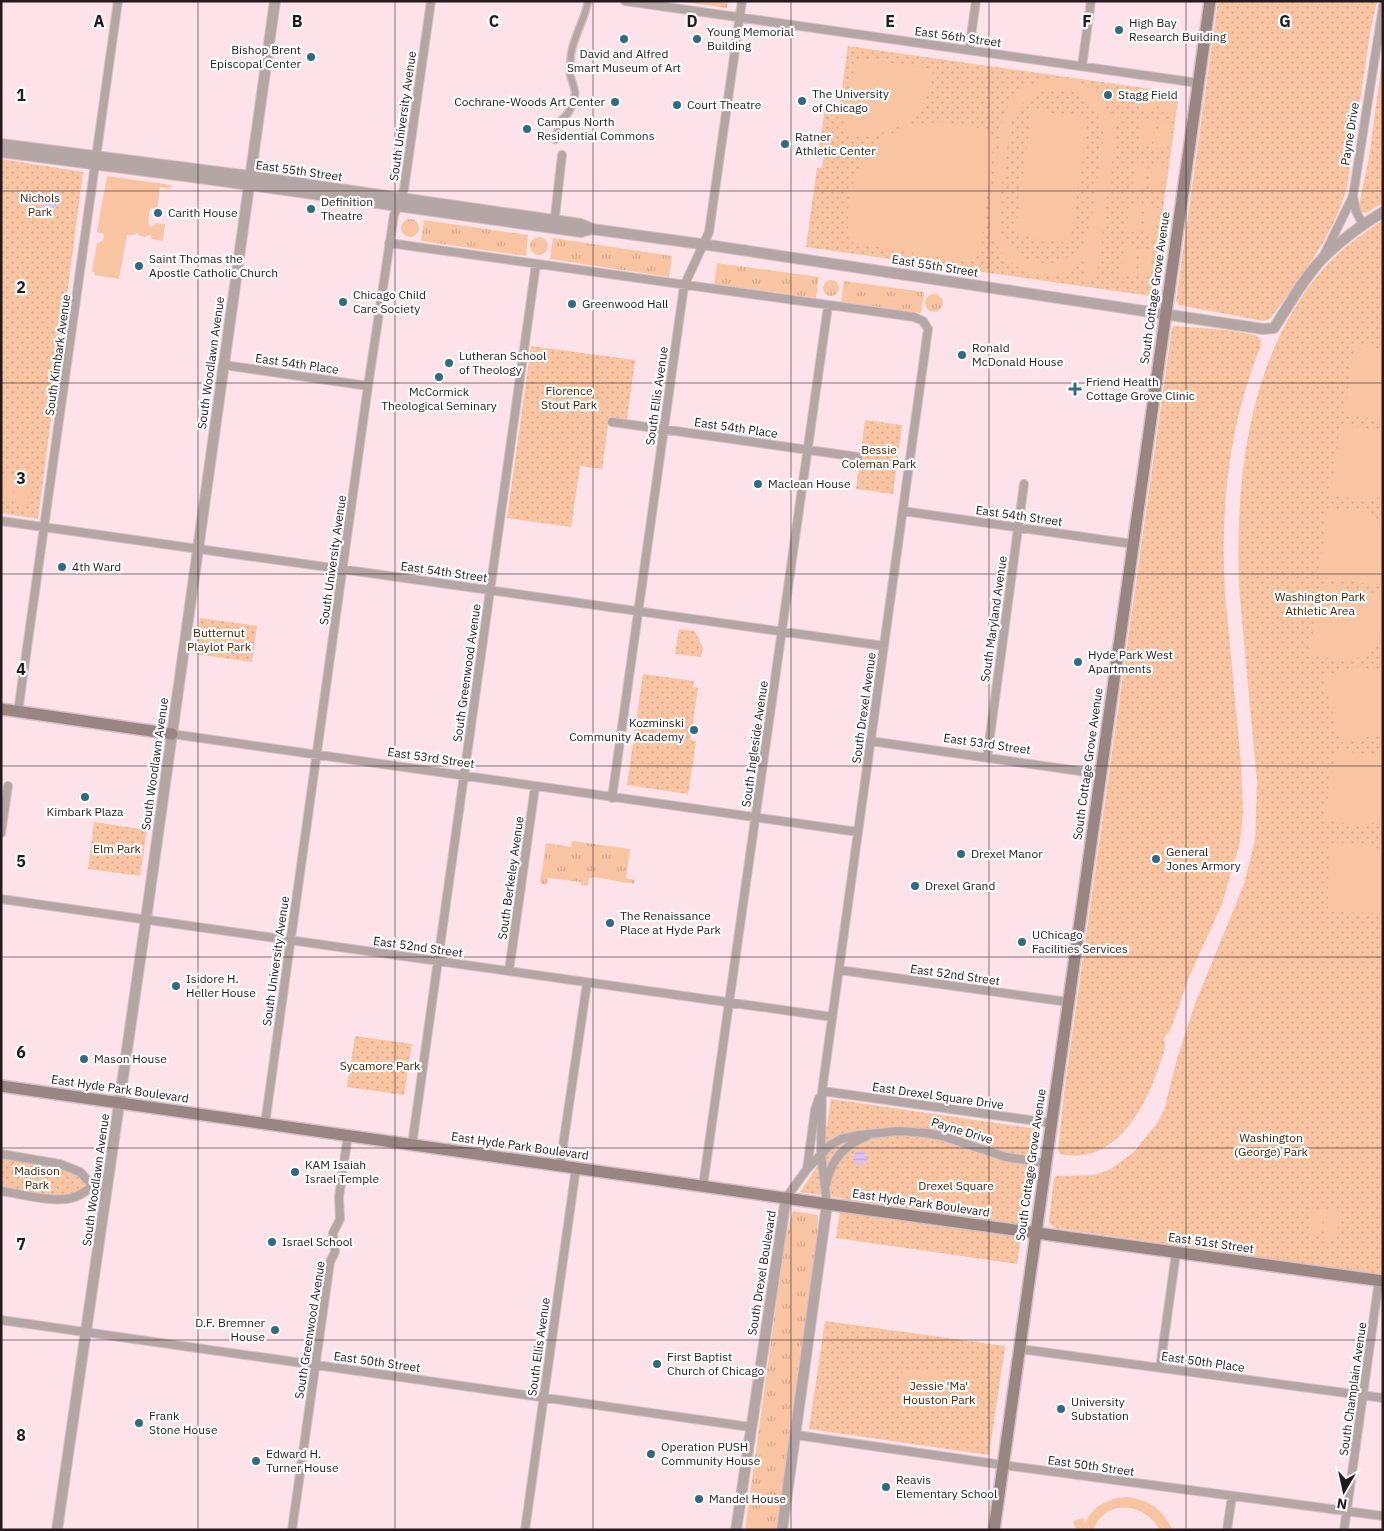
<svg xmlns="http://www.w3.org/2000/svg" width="1384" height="1531" viewBox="0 0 1384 1531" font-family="'IBM Plex Sans',sans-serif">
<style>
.grass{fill:url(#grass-tufts)}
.park{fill:url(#park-dots)}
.garden{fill:#f9c4a2;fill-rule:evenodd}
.water{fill:url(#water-rules)}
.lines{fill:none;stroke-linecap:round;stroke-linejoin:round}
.pedestrian-casing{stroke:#d6bfc4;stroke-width:9}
.minor-casing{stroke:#d6bfc4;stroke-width:10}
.tertiary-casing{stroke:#d6bfc4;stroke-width:12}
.secondary-casing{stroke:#d6bfc4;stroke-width:14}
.pedestrian{stroke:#b4a6a4;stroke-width:6}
.minor{stroke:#b4a6a4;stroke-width:8}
.tertiary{stroke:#b4a6a4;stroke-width:10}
.secondary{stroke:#998582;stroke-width:11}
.grid{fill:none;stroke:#24191c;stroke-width:1;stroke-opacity:0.55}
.poi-dot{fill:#306a83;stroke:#fff;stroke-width:2}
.labels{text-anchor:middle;stroke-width:4.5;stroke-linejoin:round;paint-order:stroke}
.poi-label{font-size:12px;fill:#24191c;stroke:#fff;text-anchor:start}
.street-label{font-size:12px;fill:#24191c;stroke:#fff}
.park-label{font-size:12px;fill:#462409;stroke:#fff}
.grid-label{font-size:16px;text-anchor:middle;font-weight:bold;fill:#24191c;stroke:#fff;stroke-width:4.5;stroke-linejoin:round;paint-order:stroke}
</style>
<defs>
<pattern id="grass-tufts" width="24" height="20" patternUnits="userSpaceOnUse" patternTransform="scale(1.25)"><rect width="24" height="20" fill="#f9c4a2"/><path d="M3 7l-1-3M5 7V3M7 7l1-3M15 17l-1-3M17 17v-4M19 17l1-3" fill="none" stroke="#d5a88b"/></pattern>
<pattern id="park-dots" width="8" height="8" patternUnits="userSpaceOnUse" patternTransform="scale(1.25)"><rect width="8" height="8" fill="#f9c4a2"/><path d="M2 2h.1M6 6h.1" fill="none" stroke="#d5a88b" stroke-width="1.8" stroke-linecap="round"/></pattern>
<pattern id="water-rules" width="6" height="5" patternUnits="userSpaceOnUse" patternTransform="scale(1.25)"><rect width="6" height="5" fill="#ddc1f5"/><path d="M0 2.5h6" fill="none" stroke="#bea5d1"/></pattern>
</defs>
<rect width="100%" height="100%" fill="#fde3e9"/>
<path class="grass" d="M678,1H728L727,8Z
M401 228a9 9 0 1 1 18 0a9 9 0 1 1-18 0Z
M424,220L528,235L526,256L421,241Z
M530 246a9 9 0 1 1 18 0a9 9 0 1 1-18 0Z
M553,238L672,256L669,277L550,259Z
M717,263L819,277L816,298L714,284Z
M823 288a8 8 0 1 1 16 0a8 8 0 1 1-16 0Z
M844,281L924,292L921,313L841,302Z
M925 303a9 9 0 1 1 18 0a9 9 0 1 1-18 0Z
M572,841L630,849L626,878L634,880V884L594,877L589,878L588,886L581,885V882L548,878L546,885L540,883L546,843L571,847Z
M793,1211L818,1215L817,1240L776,1530H745L786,1233Z"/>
<path class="park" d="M1218,1H1377L1370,33L1347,187C1332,239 1303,273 1273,315L1270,319L1263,321L1179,305L1176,301Z
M848,46L1179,93L1151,296L806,247L817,168H822L825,149L819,148L826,102L840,104Z
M1383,54V203L1366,213L1360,211L1359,205L1369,158Z
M1,159L83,172L38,519L1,513Z
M1383,220V1275L1055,1228L1050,1224L1049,1221L1054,1179L1056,1176L1095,1175L1109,1170L1133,1153L1158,1122L1164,1110L1177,1059L1195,1004L1244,884L1255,840L1257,782L1239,587C1235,478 1249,353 1324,268C1341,249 1362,234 1383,220Z
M1174,326L1227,330L1256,335L1261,341L1260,349C1254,361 1250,375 1246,388C1226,453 1221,524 1225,592L1241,764L1243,812L1240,842L1222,904L1189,977L1170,1031L1165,1036C1164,1040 1165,1044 1165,1048C1163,1057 1158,1068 1155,1077C1140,1118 1110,1165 1060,1154L1058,1150L1065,1085L1172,328Z
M531,346L635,360L627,419L609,417L602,469L580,466L571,527L507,518Z
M865,420L902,425L893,494L856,489Z
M200,618L257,626L252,662L195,654Z
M679,629L695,631L703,648L701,657L675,654Z
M643,674L694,681L693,687L698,688L690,740L696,741L688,794L627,785Z
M94,822L147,830L140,876L88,869Z
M355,1036L412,1044L404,1095L347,1087Z
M831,1099L1037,1129L1017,1264L836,1238L842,1198L800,1192L822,1159Z
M1,1158C22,1161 79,1164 87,1186C69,1204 25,1190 1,1187Z
M825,1321L1005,1346L989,1455L809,1429Z"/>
<path class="garden" d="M863,59L934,69C932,75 932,82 930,88C919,126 878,141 843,135L854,64Z
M1062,78C1083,81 1100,93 1109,113L1118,114L1096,281L1083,279L1086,257C1080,262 1073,269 1065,272C1027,287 987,252 989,214L1002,122C1007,94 1034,77 1062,78ZM1055,89C1079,88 1100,106 1103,130C1104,141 1101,153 1100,164C1096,186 1093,207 1090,229C1085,245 1073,258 1057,262C1044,265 1031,263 1020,256C987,235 1001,193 1006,162C1008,147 1008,127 1015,113C1024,98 1038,90 1055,89Z
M1146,95L1158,97L1156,111L1143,109Z
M1162,98L1175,100L1173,114L1160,112Z
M1032,110L1088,118L1070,243L1015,235Z
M1142,118L1155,120L1151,147L1138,145Z
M1159,121L1171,123L1167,150L1155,148Z
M944,122L973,126L995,135L980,253L969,262L849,242C844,193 856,147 905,127C917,122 931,123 944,122Z
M1136,162L1148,164L1145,191L1132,189Z
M1153,164L1165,166L1161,193L1149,191Z
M107,176L171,185L170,189L160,187L157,209L150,208L148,221L150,226H153L156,223L165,224L163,241L152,239L150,234L146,237L140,236L138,233L133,235H127L119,279L94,275L95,272H92L97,243L103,241L104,234L97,232Z
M1130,204L1143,206L1139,233L1126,231Z
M1147,206L1159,208L1155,235L1143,233Z
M1124,246L1137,248L1133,275L1120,273Z
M1141,248L1153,250L1149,277L1137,275Z
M1354,345L1383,349V420L1348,415L1345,412Z
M1344,425L1383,431V497L1364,500L1330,495L1341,428Z
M3,474L15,476L12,503L1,501Z
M19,476L31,478L27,505L15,503Z
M1328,508L1363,512L1383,524V586L1322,577L1319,574Z
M1323,585L1383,594V632L1368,656L1343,660L1309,655L1320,588Z
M1357,667L1383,671V733L1344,743L1340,741L1323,676Z
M1338,750L1383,757V821L1358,825L1324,820L1335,754Z
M1329,843H1364L1383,851V913L1331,912L1328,910Z
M1312,1209L1324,1210L1321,1237L1308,1235Z
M1328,1211L1340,1212L1336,1239L1324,1238Z
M903,1368L947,1373L942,1401L899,1395Z
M1127,1497C1149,1500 1163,1509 1172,1530H1160C1144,1502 1106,1498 1093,1530H1076L1073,1521L1083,1518L1085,1523C1093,1506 1109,1498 1127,1497Z"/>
<path class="water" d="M40,191C46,197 52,197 59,192L61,199L58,206L51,210L43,207L38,199Z
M853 1158a7 7 0 1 1 14 0a7 7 0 1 1-14 0Z"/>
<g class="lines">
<defs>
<path id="pedestrian" d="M555,140L561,120C569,114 574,104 575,93C575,87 571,80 570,74C569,68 571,60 571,54C574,35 585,20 588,1"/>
<path id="minor" d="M625,1L1198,83
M969,50L976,1
M1082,66L1091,1
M1353,196L1356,211L1363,225
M554,225L562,155
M389,243L914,317L923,321L928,329L822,1091L821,1154L827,1204
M1324,255L1353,196L1383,6
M224,365L368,386
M612,422L858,457
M903,511L1133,544
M1,521L884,646
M18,712L118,1
M172,734L858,832
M870,741L1100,774
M987,758L1024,484
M612,798L684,286L709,232L742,1
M1,833L8,786
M1,899L832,1017
M839,970L1068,1002
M509,971L535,787
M822,1091L1051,1123
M265,1124L368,386L394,215L404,189L431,1
M412,1145L536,264
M1,1154L60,1164L80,1172L93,1186
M560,1166L587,983
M807,1169L829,1146L841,1139L859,1135L899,1131L926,1133L942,1136L1006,1157L1045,1163
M826,1184C832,1159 843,1146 867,1136
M703,1186L828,306
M1,1191C22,1194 52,1203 72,1198C80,1196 86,1191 93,1186L107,1188
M786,1198L807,1169L815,1110L819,1098
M1,1320L750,1427
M1020,1349L1383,1398
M1160,1368L1176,1253
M796,1435L1003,1465L1383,1516
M292,1530L330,1262L335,1252L333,1233L340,1219L339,1197L348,1135
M525,1530L576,1168
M1227,1530L1232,1496
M1344,1530L1379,1280"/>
<path id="tertiary" d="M1,144L250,176L581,224L592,229L715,246L1263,329L1274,328C1289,305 1303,279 1322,259C1340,241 1361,225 1383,212
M1,152L192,177L581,232L592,229
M57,1530L146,919L275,1
M736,1530L786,1198
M782,1530L827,1204"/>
<path id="secondary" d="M1,709L172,734
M1,1086L827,1204L1383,1281
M994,1530L1210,1"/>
</defs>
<use href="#pedestrian" class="pedestrian-casing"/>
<use href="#minor" class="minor-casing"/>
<use href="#tertiary" class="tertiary-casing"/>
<use href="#secondary" class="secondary-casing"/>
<use href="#pedestrian" class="pedestrian"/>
<use href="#minor" class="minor"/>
<use href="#tertiary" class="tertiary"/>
<use href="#secondary" class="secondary"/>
</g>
<path class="grid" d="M198,1V1530M395,1V1530M593,1V1530M791,1V1530M989,1V1530M1186,1V1530M1,191H1383M1,383H1383M1,574H1383M1,766H1383M1,957H1383M1,1148H1383M1,1340H1383"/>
<g class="poi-dot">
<circle cx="1119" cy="30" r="5"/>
<circle cx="624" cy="39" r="5"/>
<circle cx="697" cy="39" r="5"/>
<circle cx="311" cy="57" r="5"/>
<circle cx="1108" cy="95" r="5"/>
<circle cx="802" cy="101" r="5"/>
<circle cx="615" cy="102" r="5"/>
<circle cx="677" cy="105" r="5"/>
<circle cx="527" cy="129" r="5"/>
<circle cx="785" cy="144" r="5"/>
<circle cx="311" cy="209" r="5"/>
<circle cx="158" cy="213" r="5"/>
<circle cx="139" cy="266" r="5"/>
<circle cx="343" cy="302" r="5"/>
<circle cx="572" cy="304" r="5"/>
<circle cx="962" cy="355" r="5"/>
<circle cx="449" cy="363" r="5"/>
<circle cx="439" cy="377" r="5"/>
<path d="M1072.5 381.5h5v5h5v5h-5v5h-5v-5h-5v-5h5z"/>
<circle cx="758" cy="484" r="5"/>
<circle cx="62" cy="567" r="5"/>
<circle cx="1078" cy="662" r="5"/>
<circle cx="694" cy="730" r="5"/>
<circle cx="85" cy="797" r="5"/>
<circle cx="961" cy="854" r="5"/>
<circle cx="1156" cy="859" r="5"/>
<circle cx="915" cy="886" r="5"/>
<circle cx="610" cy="923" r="5"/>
<circle cx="1022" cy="942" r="5"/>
<circle cx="176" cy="986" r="5"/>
<circle cx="84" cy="1059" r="5"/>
<circle cx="295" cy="1172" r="5"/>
<circle cx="272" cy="1242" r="5"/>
<circle cx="275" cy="1330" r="5"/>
<circle cx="657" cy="1364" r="5"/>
<circle cx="1061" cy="1409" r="5"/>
<circle cx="139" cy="1423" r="5"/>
<circle cx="651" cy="1454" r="5"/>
<circle cx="256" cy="1461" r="5"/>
<circle cx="886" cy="1487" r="5"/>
<circle cx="699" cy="1499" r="5"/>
</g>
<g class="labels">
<g class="poi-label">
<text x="1129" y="27">High Bay<tspan x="1129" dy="14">Research Building</tspan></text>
<text x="707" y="36">Young Memorial<tspan x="707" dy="14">Building</tspan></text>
<text x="301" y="54" text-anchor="end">Bishop Brent<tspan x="301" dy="14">Episcopal Center</tspan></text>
<text x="624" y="58" text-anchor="middle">David and Alfred<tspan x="624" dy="14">Smart Museum of Art</tspan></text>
<text x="812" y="98">The University<tspan x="812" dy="14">of Chicago</tspan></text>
<text x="1118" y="99">Stagg Field</text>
<text x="605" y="106" text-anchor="end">Cochrane-Woods Art Center</text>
<text x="687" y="109">Court Theatre</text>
<text x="537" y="126">Campus North<tspan x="537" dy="14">Residential Commons</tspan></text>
<text x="795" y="141">Ratner<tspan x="795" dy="14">Athletic Center</tspan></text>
<text x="321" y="206">Definition<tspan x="321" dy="14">Theatre</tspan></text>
<text x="168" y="217">Carith House</text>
<text x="149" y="263">Saint Thomas the<tspan x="149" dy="14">Apostle Catholic Church</tspan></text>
<text x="353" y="299">Chicago Child<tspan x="353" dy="14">Care Society</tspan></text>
<text x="582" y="308">Greenwood Hall</text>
<text x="972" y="352">Ronald<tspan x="972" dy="14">McDonald House</tspan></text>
<text x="459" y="360">Lutheran School<tspan x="459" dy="14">of Theology</tspan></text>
<text x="1086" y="386">Friend Health<tspan x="1086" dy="14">Cottage Grove Clinic</tspan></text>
<text x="439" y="396" text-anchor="middle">McCormick<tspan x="439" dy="14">Theological Seminary</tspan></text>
<text x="768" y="488">Maclean House</text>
<text x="72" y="571">4th Ward</text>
<text x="1088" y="659">Hyde Park West<tspan x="1088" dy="14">Apartments</tspan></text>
<text x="684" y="727" text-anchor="end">Kozminski<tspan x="684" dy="14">Community Academy</tspan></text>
<text x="85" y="816" text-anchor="middle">Kimbark Plaza</text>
<text x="1166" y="856">General<tspan x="1166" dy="14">Jones Armory</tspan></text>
<text x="971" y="858">Drexel Manor</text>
<text x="925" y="890">Drexel Grand</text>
<text x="620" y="920">The Renaissance<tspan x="620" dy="14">Place at Hyde Park</tspan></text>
<text x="1032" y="939">UChicago<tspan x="1032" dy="14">Facilities Services</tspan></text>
<text x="186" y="983">Isidore H.<tspan x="186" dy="14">Heller House</tspan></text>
<text x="94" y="1063">Mason House</text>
<text x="305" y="1169">KAM Isaiah<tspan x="305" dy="14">Israel Temple</tspan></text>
<text x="282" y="1246">Israel School</text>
<text x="265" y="1327" text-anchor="end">D.F. Bremner<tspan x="265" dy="14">House</tspan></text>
<text x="667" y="1361">First Baptist<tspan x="667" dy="14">Church of Chicago</tspan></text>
<text x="1071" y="1406">University<tspan x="1071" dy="14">Substation</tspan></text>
<text x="149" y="1420">Frank<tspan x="149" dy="14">Stone House</tspan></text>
<text x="661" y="1451">Operation PUSH<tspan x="661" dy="14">Community House</tspan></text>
<text x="266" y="1458">Edward H.<tspan x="266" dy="14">Turner House</tspan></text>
<text x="896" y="1484">Reavis<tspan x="896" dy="14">Elementary School</tspan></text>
<text x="709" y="1503">Mandel House</text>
</g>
<g class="street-label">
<text transform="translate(958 37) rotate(8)" y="4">East 56th Street</text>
<text transform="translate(403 116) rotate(-82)" y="4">South University Avenue</text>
<text transform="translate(1350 134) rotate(-81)" y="4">Payne Drive</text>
<text transform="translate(299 171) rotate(8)" y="4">East 55th Street</text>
<text transform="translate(935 266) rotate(9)" y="4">East 55th Street</text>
<text transform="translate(1155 288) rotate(-82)" y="4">South Cottage Grove Avenue</text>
<text transform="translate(58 355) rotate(-82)" y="4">South Kimbark Avenue</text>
<text transform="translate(211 363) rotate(-82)" y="4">South Woodlawn Avenue</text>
<text transform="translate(297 364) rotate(8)" y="4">East 54th Place</text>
<text transform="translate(657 396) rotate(-82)" y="4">South Ellis Avenue</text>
<text transform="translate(736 428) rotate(8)" y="4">East 54th Place</text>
<text transform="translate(1019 516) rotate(8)" y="4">East 54th Street</text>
<text transform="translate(333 560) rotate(-82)" y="4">South University Avenue</text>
<text transform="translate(444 572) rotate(8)" y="4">East 54th Street</text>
<text transform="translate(994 619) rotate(-82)" y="4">South Maryland Avenue</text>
<text transform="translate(467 673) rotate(-82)" y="4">South Greenwood Avenue</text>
<text transform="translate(864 708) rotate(-82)" y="4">South Drexel Avenue</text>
<text transform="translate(755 744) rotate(-82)" y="4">South Ingleside Avenue</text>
<text transform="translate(987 744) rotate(8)" y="4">East 53rd Street</text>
<text transform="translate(431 758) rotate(8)" y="4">East 53rd Street</text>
<text transform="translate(155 764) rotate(-82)" y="4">South Woodlawn Avenue</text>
<text transform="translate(1088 764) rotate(-82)" y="4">South Cottage Grove Avenue</text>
<text transform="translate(511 878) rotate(-82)" y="4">South Berkeley Avenue</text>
<text transform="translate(418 947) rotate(8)" y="4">East 52nd Street</text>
<text transform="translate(276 961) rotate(-82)" y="4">South University Avenue</text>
<text transform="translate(955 975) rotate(8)" y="4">East 52nd Street</text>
<text transform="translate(120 1089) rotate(8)" y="4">East Hyde Park Boulevard</text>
<text transform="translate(938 1096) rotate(8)" y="4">East Drexel Square Drive</text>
<text transform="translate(962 1131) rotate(17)" y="4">Payne Drive</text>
<text transform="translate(520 1146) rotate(8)" y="4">East Hyde Park Boulevard</text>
<text transform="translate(1031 1165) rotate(-82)" y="4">South Cottage Grove Avenue</text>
<text transform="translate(96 1180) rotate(-82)" y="4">South Woodlawn Avenue</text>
<text transform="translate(921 1203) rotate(8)" y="4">East Hyde Park Boulevard</text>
<text transform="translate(1211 1243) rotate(8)" y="4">East 51st Street</text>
<text transform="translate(762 1273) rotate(-81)" y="4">South Drexel Boulevard</text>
<text transform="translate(310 1330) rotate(-81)" y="4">South Greenwood Avenue</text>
<text transform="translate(539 1347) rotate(-82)" y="4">South Ellis Avenue</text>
<text transform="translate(377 1362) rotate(8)" y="4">East 50th Street</text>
<text transform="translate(1203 1362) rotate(8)" y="4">East 50th Place</text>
<text transform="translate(1353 1389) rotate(-82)" y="4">South Champlain Avenue</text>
<text transform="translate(1091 1466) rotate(8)" y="4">East 50th Street</text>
</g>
<g class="park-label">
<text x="40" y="202">Nichols<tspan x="40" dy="14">Park</tspan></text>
<text x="569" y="395">Florence<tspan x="569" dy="14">Stout Park</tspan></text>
<text x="879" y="454">Bessie<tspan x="879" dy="14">Coleman Park</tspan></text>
<text x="1320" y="601">Washington Park<tspan x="1320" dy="14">Athletic Area</tspan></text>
<text x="219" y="637">Butternut<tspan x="219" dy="14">Playlot Park</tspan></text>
<text x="117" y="853">Elm Park</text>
<text x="380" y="1070">Sycamore Park</text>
<text x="1271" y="1142">Washington<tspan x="1271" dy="14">(George) Park</tspan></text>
<text x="37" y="1175">Madison<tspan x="37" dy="14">Park</tspan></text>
<text x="956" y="1190">Drexel Square</text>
<text x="939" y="1390">Jessie 'Ma'<tspan x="939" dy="14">Houston Park</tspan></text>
</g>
</g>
<g class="grid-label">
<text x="99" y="27">A</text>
<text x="297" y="27">B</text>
<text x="494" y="27">C</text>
<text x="692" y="27">D</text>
<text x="890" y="27">E</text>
<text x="1087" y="27">F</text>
<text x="1285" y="27">G</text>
<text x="21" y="101">1</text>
<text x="21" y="293">2</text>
<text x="21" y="484">3</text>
<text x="21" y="675">4</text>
<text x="21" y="867">5</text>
<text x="21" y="1058">6</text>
<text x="21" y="1250">7</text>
<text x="21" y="1441">8</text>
</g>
<rect width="1384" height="1531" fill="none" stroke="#24191c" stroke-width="5"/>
<g transform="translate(1344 1491) rotate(189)" stroke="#ffffff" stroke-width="4" paint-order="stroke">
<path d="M0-4L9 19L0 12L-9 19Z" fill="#24191c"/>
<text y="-8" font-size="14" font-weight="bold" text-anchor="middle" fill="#24191c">N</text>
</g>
</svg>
